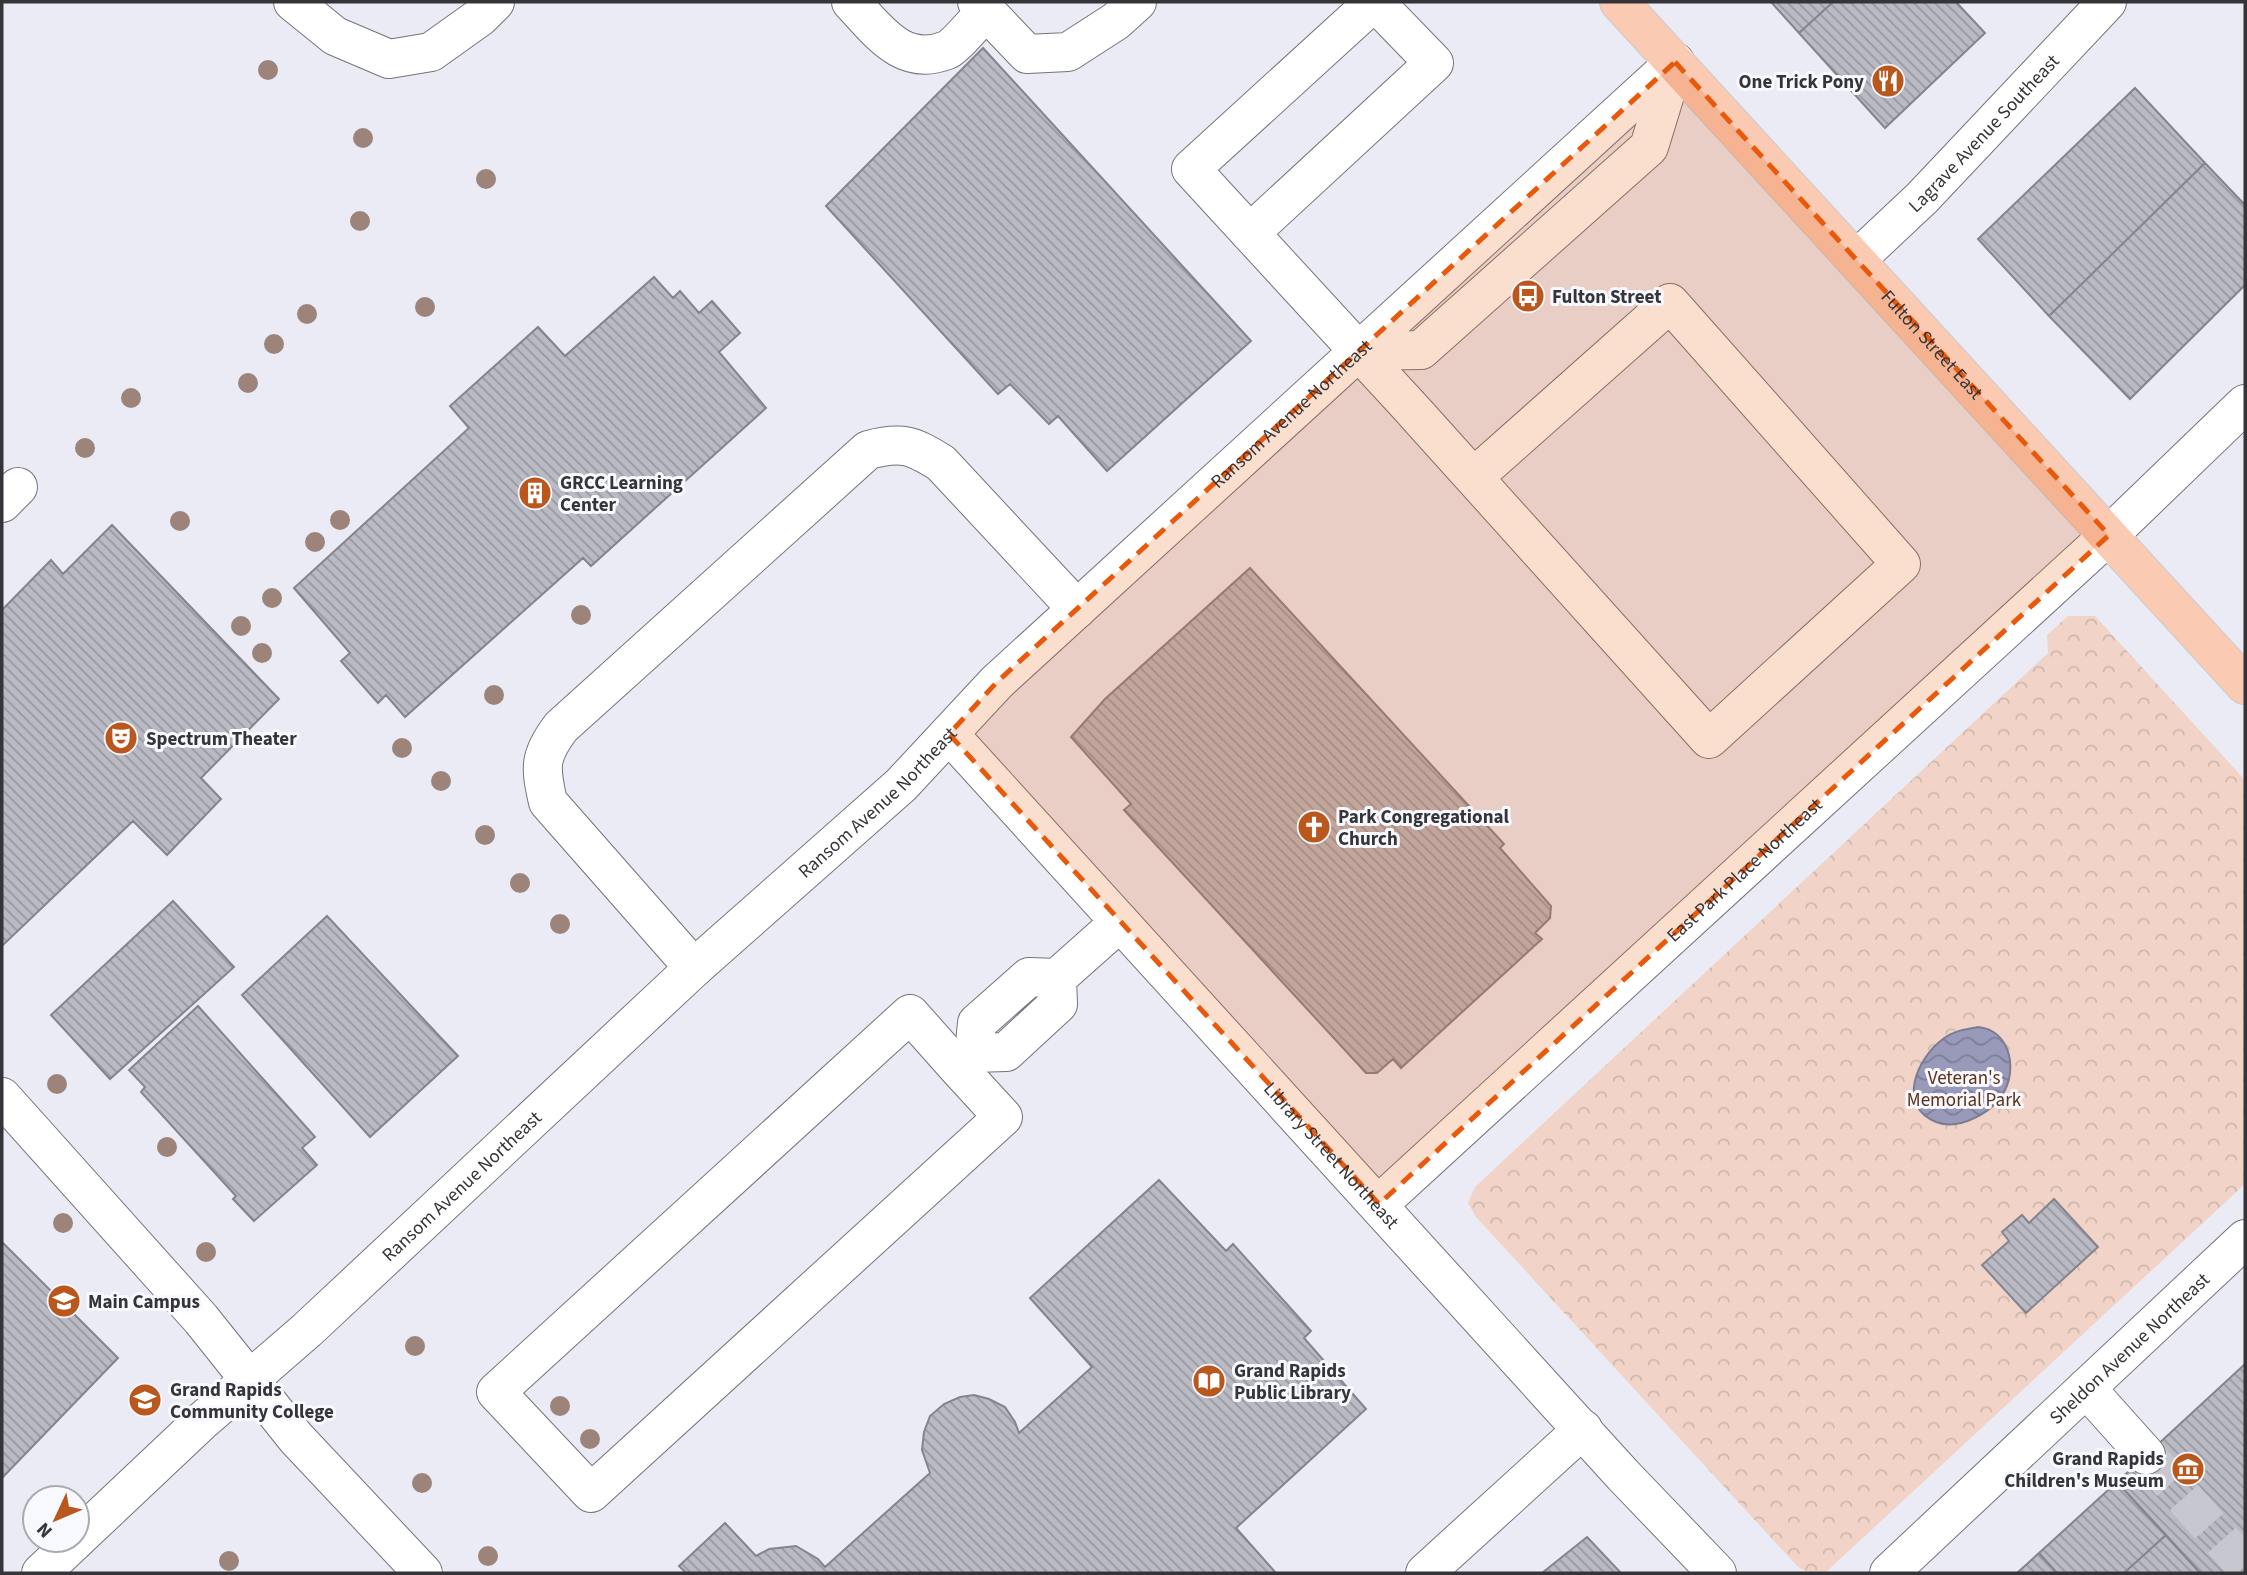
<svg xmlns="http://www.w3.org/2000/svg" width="2247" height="1575" viewBox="0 0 2247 1575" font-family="'Source Sans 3',sans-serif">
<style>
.park{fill:url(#park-crowns)}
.water{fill:url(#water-waves);stroke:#7b7c93;stroke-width:2}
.building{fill:url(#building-back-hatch);stroke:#84848d;stroke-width:2}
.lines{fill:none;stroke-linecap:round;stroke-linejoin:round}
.minor-tunnel{stroke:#c6c7cf;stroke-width:38;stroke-dasharray:38 19;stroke-linecap:butt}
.minor-casing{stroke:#73747c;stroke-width:40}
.major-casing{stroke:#cacacc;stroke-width:40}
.minor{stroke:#fff;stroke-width:38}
.major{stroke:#facab3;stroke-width:38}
.tree{fill:#9d847a}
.marked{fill:#e8590c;fill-opacity:0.2;stroke:#e8590c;stroke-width:5;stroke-dasharray:14 9;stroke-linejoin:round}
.labels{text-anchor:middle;stroke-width:6;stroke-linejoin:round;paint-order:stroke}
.poi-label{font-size:19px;font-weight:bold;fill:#353539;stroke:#f8f9fe;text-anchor:start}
.street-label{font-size:19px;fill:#353539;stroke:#f8f9fe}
.park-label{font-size:19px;fill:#5e3017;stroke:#f8f9fe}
</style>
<defs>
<pattern id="park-crowns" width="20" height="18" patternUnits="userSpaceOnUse" patternTransform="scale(1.75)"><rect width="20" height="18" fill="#f1d4c7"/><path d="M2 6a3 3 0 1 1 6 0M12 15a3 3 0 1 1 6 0" fill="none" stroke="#cfb7ac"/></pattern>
<pattern id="water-waves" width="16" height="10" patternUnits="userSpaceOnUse" patternTransform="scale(1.75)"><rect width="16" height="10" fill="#999aba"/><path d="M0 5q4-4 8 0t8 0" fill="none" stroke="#7e7e98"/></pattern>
<pattern id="building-back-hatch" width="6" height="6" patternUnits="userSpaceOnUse" patternTransform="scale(1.75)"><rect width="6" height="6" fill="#b9bac3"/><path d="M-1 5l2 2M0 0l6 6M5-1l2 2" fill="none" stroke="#97989f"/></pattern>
</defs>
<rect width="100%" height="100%" fill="#eaebf4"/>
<path class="park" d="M2068,616H2095L2245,780V1184L1826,1572L1808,1573L1797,1566L1476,1217L1468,1203L1475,1187L2048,653L2047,635Z"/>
<path class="water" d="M1978,1027C2009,1030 2017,1066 2005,1090C1994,1112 1960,1131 1936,1122C1896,1106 1917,1058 1943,1039C1953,1031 1966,1029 1978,1027Z"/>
<path class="building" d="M1771,2H1833L1799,33Z
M1833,2H1956L1985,33L1885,128L1799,33Z
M983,48L1251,341L1107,471L1058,416L1049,424L1010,384L998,394L826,206Z
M2135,88L2205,163L2049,316L1978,239Z
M2205,163L2245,205V285L2130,399L2049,316Z
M654,277L673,298L680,291L699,313L712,301L740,333L719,352L766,408L591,566L583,558L405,717L386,695L378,703L341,661L350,653L294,588L469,428L450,406L538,327L565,356Z
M112,525L279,699L201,778L221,799L167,855L133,821L2,946V610L51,560L63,574Z
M1250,568L1504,844L1500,848L1551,906L1550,918L1535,933L1542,939L1401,1068L1393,1059L1377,1073H1366L1124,810L1131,804L1071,737L1105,699Z
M173,901L234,967L110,1079L51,1015Z
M327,916L458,1056L370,1137L242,995Z
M198,1006L315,1137L302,1148L317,1165L254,1221L233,1199L236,1196L141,1092L145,1087L129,1070Z
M1159,1180L1226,1251L1233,1244L1311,1331L1304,1338L1366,1409L1236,1528L1276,1573H686L679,1566L725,1523L756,1556L769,1549L796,1546L818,1559L825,1567L930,1473L922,1450L924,1432L930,1416L944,1404L960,1397L974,1395L989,1399L1005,1407L1015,1422L1019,1433L1092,1367L1030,1298Z
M2054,1199L2098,1247L2026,1313L1982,1265L2009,1241L2002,1232L2022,1215L2029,1223Z
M2,1242L118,1358L2,1478Z
M2245,1364V1573H2200L2117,1482Z
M2117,1482L2166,1535L2124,1573H2057L2039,1553Z
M2166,1535L2200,1573H2124Z
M1587,1537L1621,1573H1542Z
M2039,1553L2057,1573H2017Z"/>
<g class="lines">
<path class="minor-tunnel" d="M2146,1455L2245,1566"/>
<defs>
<g id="minor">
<path d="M293,2L335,36L389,59L431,52L480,17L495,2"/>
<path d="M851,2C878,30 902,68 947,50C957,45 977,20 986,11L977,2"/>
<path d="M1374,2L1191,169L1410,407L1419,417L1709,739L1901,564L1670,303L1474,477"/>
<path d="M986,11L1027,54L1068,52L1116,21L1137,2"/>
<path d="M1250,233L1434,63L1375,2"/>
<path id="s1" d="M1856,260L1922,198L2107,2"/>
<path d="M1358,351L1421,350L1649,147L1675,62"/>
<path d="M2,503L18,487"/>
<path id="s2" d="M949,734L1623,1475L1717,1573"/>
<path d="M694,968L548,802C540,767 539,756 561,727L868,450C902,441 912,445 941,463L1077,609"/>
<path d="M1057,978L1058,1004L1006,1052L974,1053L977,1023L1029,977L1057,978L1120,922"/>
<path d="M958,1068L1003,1117L591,1493L496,1392L910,1014L958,1068L974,1053"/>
<path d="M2,1097L201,1319L296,1438L423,1573"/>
<path id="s3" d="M1379,1204L2109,535L2245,404"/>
<path d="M2086,1388L2146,1455"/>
<path id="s4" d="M77,1539L201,1422L307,1330L694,968L901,785L997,682L1675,62"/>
<path d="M41,1573L76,1540"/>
<path d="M1425,1573L1583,1429"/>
<path id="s5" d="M1889,1573L2245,1239"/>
</g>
<g id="major">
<path id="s6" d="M1619,2L2245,685"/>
</g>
</defs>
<use href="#minor" class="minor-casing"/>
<use href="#major" class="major-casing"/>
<use href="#minor" class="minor"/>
<use href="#major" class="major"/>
</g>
<g class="tree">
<circle cx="268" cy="70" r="10"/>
<circle cx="363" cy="138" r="10"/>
<circle cx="486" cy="179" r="10"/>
<circle cx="360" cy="221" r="10"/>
<circle cx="425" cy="307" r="10"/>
<circle cx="307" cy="314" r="10"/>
<circle cx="274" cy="344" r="10"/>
<circle cx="248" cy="383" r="10"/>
<circle cx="131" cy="398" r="10"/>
<circle cx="85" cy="448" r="10"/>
<circle cx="340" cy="520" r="10"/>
<circle cx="180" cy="521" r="10"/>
<circle cx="315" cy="542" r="10"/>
<circle cx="272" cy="598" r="10"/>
<circle cx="581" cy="615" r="10"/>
<circle cx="241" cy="626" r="10"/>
<circle cx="262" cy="653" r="10"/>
<circle cx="494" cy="695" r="10"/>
<circle cx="402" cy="748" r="10"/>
<circle cx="441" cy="781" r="10"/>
<circle cx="485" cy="835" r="10"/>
<circle cx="520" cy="883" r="10"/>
<circle cx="560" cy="924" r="10"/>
<circle cx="57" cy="1084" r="10"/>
<circle cx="167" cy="1147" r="10"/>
<circle cx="63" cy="1223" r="10"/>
<circle cx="206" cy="1252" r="10"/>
<circle cx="415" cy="1346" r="10"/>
<circle cx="560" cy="1406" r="10"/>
<circle cx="590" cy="1439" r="10"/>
<circle cx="422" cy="1483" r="10"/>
<circle cx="488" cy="1556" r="10"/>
<circle cx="229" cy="1561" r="10"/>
</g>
<path class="marked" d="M1675,62L2109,535L1379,1204L949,734L997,682Z"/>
<defs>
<symbol id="restaurant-disc" viewBox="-11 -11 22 22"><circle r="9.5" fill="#b9571c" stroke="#f8f9fe"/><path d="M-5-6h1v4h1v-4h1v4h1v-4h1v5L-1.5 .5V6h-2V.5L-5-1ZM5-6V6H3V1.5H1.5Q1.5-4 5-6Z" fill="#fff"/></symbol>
<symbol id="bus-disc" viewBox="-11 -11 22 22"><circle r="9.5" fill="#b9571c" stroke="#f8f9fe"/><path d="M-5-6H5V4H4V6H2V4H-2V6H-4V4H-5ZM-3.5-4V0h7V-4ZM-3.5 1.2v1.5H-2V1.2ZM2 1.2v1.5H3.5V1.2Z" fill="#fff"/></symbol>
<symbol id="building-disc" viewBox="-11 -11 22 22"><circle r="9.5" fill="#b9571c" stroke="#f8f9fe"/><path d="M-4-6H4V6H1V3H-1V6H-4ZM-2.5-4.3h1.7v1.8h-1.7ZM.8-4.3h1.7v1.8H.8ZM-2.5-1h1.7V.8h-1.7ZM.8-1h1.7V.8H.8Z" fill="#fff"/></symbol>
<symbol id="theatre-disc" viewBox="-11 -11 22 22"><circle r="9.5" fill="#b9571c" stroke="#f8f9fe"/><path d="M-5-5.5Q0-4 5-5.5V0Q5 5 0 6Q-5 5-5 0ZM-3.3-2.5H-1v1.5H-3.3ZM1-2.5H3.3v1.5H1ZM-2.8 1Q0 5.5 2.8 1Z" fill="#fff"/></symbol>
<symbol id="church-disc" viewBox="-11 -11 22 22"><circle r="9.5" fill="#b9571c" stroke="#f8f9fe"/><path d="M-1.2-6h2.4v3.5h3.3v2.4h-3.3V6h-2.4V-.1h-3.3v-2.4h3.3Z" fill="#fff"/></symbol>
<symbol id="university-disc" viewBox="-11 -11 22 22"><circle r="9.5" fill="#b9571c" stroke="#f8f9fe"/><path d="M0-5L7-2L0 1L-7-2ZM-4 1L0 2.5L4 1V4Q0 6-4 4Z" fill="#fff"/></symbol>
<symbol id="library-disc" viewBox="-11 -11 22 22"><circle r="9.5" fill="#b9571c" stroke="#f8f9fe"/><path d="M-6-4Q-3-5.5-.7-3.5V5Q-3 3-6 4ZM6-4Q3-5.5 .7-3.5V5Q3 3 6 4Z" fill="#fff"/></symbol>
<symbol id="museum-disc" viewBox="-11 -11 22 22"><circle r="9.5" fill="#b9571c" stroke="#f8f9fe"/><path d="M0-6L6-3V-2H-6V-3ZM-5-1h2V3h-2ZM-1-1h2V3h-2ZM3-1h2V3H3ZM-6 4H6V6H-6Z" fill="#fff"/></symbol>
</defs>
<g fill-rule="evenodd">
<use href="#restaurant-disc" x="1869" y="62" width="38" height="38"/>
<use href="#bus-disc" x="1509" y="277" width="38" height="38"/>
<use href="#building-disc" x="516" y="474" width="38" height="38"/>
<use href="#theatre-disc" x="102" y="719" width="38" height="38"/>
<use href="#church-disc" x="1295" y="808" width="38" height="38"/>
<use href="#university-disc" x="45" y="1282" width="38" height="38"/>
<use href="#library-disc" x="1190" y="1362" width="38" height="38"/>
<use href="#university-disc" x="126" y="1381" width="38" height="38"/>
<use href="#museum-disc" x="2169" y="1450" width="38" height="38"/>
</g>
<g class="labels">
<g class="poi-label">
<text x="1864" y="88" text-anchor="end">One Trick Pony</text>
<text x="1552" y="303">Fulton Street</text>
<text x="560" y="489">GRCC Learning<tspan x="560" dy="22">Center</tspan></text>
<text x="146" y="745">Spectrum Theater</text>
<text x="1338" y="823">Park Congregational<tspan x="1338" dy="22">Church</tspan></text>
<text x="88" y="1308">Main Campus</text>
<text x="1234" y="1377">Grand Rapids<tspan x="1234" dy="22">Public Library</tspan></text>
<text x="170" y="1396">Grand Rapids<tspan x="170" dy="22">Community College</tspan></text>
<text x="2164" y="1465" text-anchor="end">Grand Rapids<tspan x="2164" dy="22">Children's Museum</tspan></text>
</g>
<g class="street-label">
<text dy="7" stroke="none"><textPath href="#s1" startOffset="180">Lagrave Avenue Southeast</textPath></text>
<text dy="7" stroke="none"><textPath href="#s6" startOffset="464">Fulton Street East</textPath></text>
<text dy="7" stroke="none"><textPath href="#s4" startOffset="1656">Ransom Avenue Northeast</textPath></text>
<text dy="7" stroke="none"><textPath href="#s4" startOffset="1088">Ransom Avenue Northeast</textPath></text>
<text dy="7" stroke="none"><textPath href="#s3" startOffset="495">East Park Place Northeast</textPath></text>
<text dy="7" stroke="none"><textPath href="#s2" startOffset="569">Library Street Northeast</textPath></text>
<text dy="7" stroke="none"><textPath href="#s4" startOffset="522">Ransom Avenue Northeast</textPath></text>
<text dy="7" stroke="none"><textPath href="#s5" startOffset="329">Sheldon Avenue Northeast</textPath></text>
</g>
<g class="park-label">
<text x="1964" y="1084">Veteran's<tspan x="1964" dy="22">Memorial Park</tspan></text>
</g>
</g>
<rect width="2247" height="1575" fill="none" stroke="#353539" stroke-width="7"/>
<g transform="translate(56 1519) rotate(226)"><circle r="33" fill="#f8f9fe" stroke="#aaabaf" stroke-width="2"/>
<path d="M0-5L12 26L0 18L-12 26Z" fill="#b9571c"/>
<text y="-10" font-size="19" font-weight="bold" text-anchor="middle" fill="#353539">N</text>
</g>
</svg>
